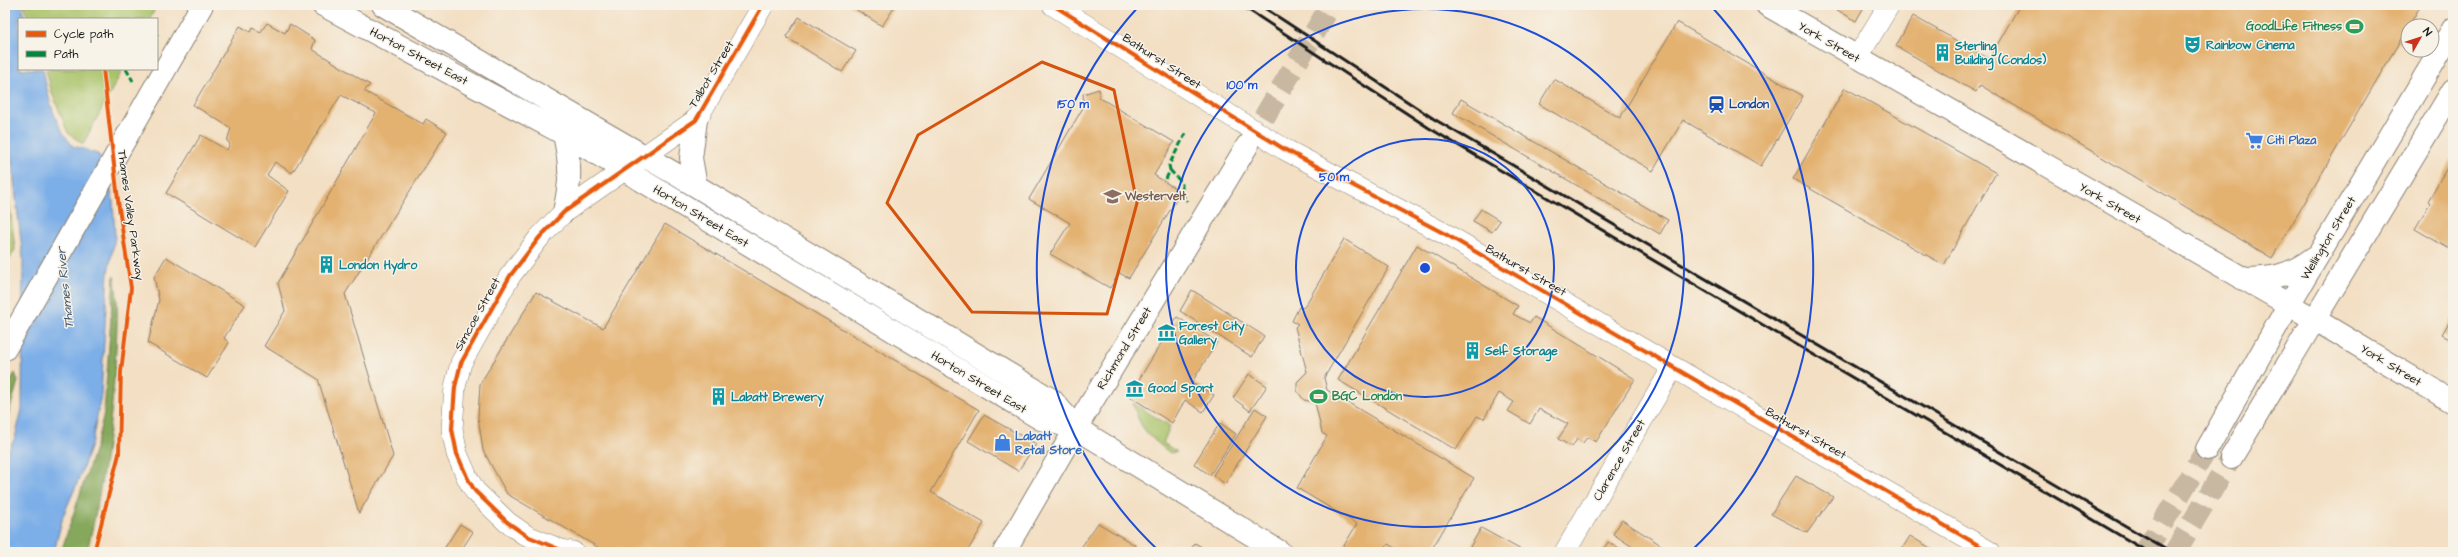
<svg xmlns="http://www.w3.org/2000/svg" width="2458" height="557" viewBox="0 0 2458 557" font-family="'Architects Daughter',sans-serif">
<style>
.green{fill:#a8c268;stroke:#626f42}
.forest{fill:#86a85c;stroke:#51623c}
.water{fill:#7baee8;stroke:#4c6582}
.building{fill:#e3b16f}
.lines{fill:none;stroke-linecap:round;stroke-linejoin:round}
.secondary-tunnel{stroke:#c8b8a2;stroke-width:22;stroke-dasharray:22 11;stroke-linecap:butt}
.minor-casing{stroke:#887e70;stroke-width:22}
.tertiary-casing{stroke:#887e70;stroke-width:24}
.secondary-casing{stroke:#887e70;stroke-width:24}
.minor{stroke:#fff;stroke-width:21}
.tertiary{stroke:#fff;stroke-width:22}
.secondary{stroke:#fff;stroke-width:22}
.rail{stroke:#1c1c1c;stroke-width:3}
.quiet{stroke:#00873e;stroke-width:3;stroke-dasharray:6 3;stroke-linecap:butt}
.cycleway-casing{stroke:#f7f3e8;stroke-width:6}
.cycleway{stroke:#e8590c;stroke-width:4}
.marked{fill:none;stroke:#d4530e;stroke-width:3;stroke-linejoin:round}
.ring{fill:none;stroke:#1d4ed8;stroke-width:2}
.labels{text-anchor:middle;stroke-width:3;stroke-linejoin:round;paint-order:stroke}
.leisure-label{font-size:12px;font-weight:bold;fill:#27864d;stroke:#f7f3e8;text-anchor:end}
.street-label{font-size:12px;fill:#1c1c1c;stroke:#f7f3e8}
.culture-label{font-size:12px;font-weight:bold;fill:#0d838f;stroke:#f7f3e8;text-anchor:start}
.transit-label{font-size:12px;font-weight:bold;fill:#164399;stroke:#f7f3e8;text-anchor:start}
.shop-label{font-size:12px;font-weight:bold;fill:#366cbe;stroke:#f7f3e8;text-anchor:start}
.education-label{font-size:12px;font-weight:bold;fill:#785e54;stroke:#f7f3e8;text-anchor:start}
.water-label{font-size:13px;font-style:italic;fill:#42566e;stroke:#f7f3e8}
.centre{fill:#1d4ed8;stroke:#f7f3e8;stroke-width:2}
.ring-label{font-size:12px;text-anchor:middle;font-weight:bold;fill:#1d4ed8;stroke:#f7f3e8;stroke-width:3;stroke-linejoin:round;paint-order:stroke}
</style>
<rect width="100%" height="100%" fill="#f7f3e8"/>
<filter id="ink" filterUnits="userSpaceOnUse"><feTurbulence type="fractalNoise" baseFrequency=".025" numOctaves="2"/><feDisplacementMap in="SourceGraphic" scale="8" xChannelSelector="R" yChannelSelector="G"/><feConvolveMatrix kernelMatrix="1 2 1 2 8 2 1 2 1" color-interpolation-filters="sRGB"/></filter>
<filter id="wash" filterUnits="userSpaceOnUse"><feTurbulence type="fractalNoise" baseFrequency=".012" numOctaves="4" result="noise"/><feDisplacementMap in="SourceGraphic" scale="16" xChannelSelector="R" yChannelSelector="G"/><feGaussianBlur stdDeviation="0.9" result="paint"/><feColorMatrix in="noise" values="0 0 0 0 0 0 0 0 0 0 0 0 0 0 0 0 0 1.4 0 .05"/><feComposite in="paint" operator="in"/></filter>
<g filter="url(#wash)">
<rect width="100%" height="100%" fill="#f3dfc3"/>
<path class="green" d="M23,5H157L150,19H29Z
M46,69H123L83,144L68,133L52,93Z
M5,169L15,249L5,268Z
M1133,403L1170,426L1163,443L1177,452L1170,453C1149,436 1140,430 1133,403Z"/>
<path class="forest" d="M114,276C119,300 117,324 116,348C113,417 103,485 87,552H61L97,442L104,413Z
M15,373L18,381L5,427V391Z"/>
<path class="water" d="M5,5H21L25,19H19V69H43C48,96 54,126 74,147C82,147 89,152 98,154L106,167L113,201L115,237L108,273L101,395L92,442L79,479L63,516L54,552H5V457L15,438L22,409L23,258L11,154L5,134Z"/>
<g id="blocks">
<path class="building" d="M849,5H896L882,26Z
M1829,5H1865L1856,21Z
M2020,5H2421L2272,258L1980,85L1976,92L1896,46L1913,16L1989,59Z
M799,17L856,51L842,72L786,37Z
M1677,22L1803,96L1761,166L1683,120L1653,171L1539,104L1554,79L1620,118Z
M267,23L285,33L290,24L315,40L312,49L370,85L364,91L423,124L426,119L447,132L345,294L393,456L359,513L318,379L264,346L285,311L278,283L376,113L341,95L292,173L275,162L267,175L289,191L255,247L166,193L201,135L227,150L230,144L227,141L231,128L193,105L240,26L250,32L253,27L260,33Z
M1845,88L1996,173L1944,265L1793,179Z
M1099,89L1100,98L1174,142L1154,175L1181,192L1129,278L1119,273L1110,288L1050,254L1070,223L1029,199L1084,106L1083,94Z
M1461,99L1668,220L1660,234L1453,113Z
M2453,157V251L2415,229L2430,203L2428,201Z
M1481,209L1500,221L1492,232L1473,221Z
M665,224L979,410L931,492L984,523L967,552H606L507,494L483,450L478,417L480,384L536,292L603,328Z
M1344,239L1389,267L1324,378L1327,390L1474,478L1430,552H1401L1388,544L1383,552H1340L1357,524L1297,488L1327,436L1322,433L1315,402L1304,400L1297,391V382L1307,372L1295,327L1298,324L1292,321L1299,307L1303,308L1305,306Z
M1417,245L1518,306L1513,314L1530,323L1534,317L1635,379L1596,442L1587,437L1583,443L1577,439L1572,447L1558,439L1568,424L1539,409L1530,424L1508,411L1514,402L1499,393L1484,419L1477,416L1456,450L1338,380Z
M166,257L245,305L224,338L229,343L207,378L148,343L159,300L154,277Z
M1192,290L1264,336L1252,357L1180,311Z
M2453,316V340L2442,334Z
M1177,317L1217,342L1192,382L1214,395L1203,412L1185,400L1172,423L1129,396Z
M1249,374L1267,386L1250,411L1233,398Z
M1255,408L1267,416L1225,484L1213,475Z
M984,415L1036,444L1018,471L968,441Z
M1220,423L1236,434L1210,475L1194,464Z
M1796,476L1833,497L1807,533L1771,514Z
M1622,520L1664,547L1660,552H1653L1647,549L1645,552H1640L1613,534Z
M1098,523L1135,545L1131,552H1078Z
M460,524L473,532L460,552H442Z
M1481,528L1525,552H1480L1470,547Z
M1910,536L1937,552H1900Z
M1608,542L1624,552H1602Z
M1195,543L1210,552H1189Z"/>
</g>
</g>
<g filter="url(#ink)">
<use href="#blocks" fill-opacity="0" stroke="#887e70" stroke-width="1"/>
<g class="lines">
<path class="secondary-tunnel" d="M1247,146L1331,5
M2145,552L2207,449
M2175,552L2231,458"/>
<defs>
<path id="minor" d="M1053,5L1284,149L1447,235L1990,552
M1857,58L1889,5
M573,552L561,550L527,536L507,522L475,491L468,479L457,454L452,429L455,387L461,363L510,276L539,238L564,212L696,120L763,5
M1565,552L1673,367"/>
<path id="tertiary" d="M5,349L202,5
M1004,552L1076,428"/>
<path id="secondary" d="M323,5L564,134L1041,419L1076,428L1280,552
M383,5L696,186L1052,400L1076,428
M1767,5L2314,319L2453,402
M696,120L691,158L696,186
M564,134C571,167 571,180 564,212
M2243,279C2273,279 2289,276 2315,257
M1076,428L1247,146
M2207,449L2288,306L2453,29
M2231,458L2453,90"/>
</defs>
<use href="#minor" class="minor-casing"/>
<use href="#tertiary" class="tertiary-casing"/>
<use href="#secondary" class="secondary-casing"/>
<use href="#minor" class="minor"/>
<use href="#tertiary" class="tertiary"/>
<use href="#secondary" class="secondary"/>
<path class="rail" d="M1241,5L1429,128L2148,552
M1260,5L1434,119L2170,552"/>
<path class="quiet" d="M157,35V34
M126,69L133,81
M1170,170L1182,183V194L1187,201
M1166,179L1170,170L1169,165L1187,131"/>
<defs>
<path id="cycleway" d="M1053,5L1284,149L1447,235L1990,552
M94,552L119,454L121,372L131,288L119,208L103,69
M573,552L561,550L527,536L507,522L475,491L468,479L457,454L452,429L455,387L461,363L510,276L539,238L564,212L696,120L763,5"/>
</defs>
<use href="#cycleway" class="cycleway-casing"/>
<use href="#cycleway" class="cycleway"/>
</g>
</g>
<path class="marked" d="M1042,62L1114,90L1137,203L1107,314L972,312L887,203L918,135Z"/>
<g class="ring">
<circle cx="1425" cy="268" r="129"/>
<circle cx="1425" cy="268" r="259"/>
<path d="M1160 552A388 388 0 0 1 1139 6M1711 6A388 388 0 0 1 1690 552"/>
</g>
<defs>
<symbol id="stadium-bare" viewBox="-9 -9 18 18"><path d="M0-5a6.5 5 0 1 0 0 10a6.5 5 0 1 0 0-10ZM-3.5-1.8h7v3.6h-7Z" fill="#2e9e5b" stroke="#f7f3e8" stroke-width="2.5" paint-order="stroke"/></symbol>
<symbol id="theatre-bare" viewBox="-9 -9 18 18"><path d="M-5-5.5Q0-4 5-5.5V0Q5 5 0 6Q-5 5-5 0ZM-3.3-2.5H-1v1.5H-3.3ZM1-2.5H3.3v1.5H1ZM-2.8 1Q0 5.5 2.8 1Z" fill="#0f9aa8" stroke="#f7f3e8" stroke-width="2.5" paint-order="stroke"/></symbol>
<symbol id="building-bare" viewBox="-9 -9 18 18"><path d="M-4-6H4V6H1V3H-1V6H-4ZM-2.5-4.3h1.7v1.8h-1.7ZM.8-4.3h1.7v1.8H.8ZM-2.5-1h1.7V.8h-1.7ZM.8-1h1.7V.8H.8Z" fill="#0f9aa8" stroke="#f7f3e8" stroke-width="2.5" paint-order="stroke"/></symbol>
<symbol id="station-bare" viewBox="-9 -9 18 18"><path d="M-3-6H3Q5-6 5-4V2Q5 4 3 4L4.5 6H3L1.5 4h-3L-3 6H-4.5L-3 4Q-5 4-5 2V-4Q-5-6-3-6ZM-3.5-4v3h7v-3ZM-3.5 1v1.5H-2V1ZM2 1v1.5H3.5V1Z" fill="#1a4fb4" stroke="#f7f3e8" stroke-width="2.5" paint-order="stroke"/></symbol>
<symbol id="supermarket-bare" viewBox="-9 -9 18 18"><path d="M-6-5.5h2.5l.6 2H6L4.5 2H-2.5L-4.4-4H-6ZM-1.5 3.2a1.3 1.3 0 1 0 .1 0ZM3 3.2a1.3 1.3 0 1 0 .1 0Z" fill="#3f7fe0" stroke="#f7f3e8" stroke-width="2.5" paint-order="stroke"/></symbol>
<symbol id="university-bare" viewBox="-9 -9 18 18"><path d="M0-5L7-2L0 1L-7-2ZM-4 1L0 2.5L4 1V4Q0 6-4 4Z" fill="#8d6e63" stroke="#f7f3e8" stroke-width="2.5" paint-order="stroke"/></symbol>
<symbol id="museum-bare" viewBox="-9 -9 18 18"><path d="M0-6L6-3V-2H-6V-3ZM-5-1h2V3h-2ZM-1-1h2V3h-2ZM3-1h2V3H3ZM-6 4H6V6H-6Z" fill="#0f9aa8" stroke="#f7f3e8" stroke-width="2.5" paint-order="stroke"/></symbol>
<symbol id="shop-bare" viewBox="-9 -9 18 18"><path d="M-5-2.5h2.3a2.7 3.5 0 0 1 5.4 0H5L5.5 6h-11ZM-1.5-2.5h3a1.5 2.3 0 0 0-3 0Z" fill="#3f7fe0" stroke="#f7f3e8" stroke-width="2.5" paint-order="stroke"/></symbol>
</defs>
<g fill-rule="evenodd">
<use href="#stadium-bare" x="2342" y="14" width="25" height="25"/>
<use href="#theatre-bare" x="2180" y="32" width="25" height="25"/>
<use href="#building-bare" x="1930" y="40" width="25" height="25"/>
<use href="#station-bare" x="1704" y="92" width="25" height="25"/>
<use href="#supermarket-bare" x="2242" y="128" width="25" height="25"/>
<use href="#university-bare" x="1100" y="184" width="25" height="25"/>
<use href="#building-bare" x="314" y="252" width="25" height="25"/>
<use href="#museum-bare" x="1154" y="320" width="25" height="25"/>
<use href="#building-bare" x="1460" y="338" width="25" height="25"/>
<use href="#museum-bare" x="1122" y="376" width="25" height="25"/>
<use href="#stadium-bare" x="1306" y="384" width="25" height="25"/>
<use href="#building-bare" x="706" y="384" width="25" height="25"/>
<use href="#shop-bare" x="990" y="430" width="25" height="25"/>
</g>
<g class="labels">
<g class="leisure-label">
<text x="2342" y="30">GoodLife Fitness</text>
<text x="1332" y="400" text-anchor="start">BGC London</text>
</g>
<g class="street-label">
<text transform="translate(1829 42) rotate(30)" y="4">York Street</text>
<text transform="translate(419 56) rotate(28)" y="4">Horton Street East</text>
<text transform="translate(1162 61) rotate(33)" y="4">Bathurst Street</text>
<text transform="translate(711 74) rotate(-59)" y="4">Talbot Street</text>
<text transform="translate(2110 203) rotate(30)" y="4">York Street</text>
<text transform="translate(131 215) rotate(82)" y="4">Thames Valley Parkway</text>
<text transform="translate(701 216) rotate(31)" y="4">Horton Street East</text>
<text transform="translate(2328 238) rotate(-59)" y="4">Wellington Street</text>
<text transform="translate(1526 270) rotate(30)" y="4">Bathurst Street</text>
<text transform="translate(477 314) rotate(-61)" y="4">Simcoe Street</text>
<text transform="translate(1124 348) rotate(-59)" y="4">Richmond Street</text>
<text transform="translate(2391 365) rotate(31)" y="4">York Street</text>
<text transform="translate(979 382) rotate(31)" y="4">Horton Street East</text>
<text transform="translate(1806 433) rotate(30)" y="4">Bathurst Street</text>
<text transform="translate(1619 460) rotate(-60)" y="4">Clarence Street</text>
</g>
<g class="culture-label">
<text x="2206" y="49">Rainbow Cinema</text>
<text x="1955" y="50">Sterling<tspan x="1955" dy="14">Building (Condos)</tspan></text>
<text x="339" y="269">London Hydro</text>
<text x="1179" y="330">Forest City<tspan x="1179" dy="14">Gallery</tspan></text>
<text x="1485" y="355">Self Storage</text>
<text x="1148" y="392">Good Sport</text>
<text x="731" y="401">Labatt Brewery</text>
</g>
<g class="transit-label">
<text x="1729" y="108">London</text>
</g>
<g class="shop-label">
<text x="2267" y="144">Citi Plaza</text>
<text x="1015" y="440">Labatt<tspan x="1015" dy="14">Retail Store</tspan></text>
</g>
<g class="education-label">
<text x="1125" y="200">Westervelt</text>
</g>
<g class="water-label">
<text transform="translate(64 288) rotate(-96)" y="5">Thames River</text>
</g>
</g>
<circle cx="1425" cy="268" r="6" class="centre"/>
<g class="ring-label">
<text x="1242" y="89">100 m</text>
<text x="1073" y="108">150 m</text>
<text x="1334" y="181">50 m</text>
</g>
<rect width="2458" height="557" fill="none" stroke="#f7f3e8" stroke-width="20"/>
<rect x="18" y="18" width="140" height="52" fill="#f7f3e8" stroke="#9f9d96"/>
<rect x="26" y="31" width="20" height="6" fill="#e8590c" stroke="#9f9d96"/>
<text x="54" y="38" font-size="12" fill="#1c1c1c">Cycle path</text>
<rect x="26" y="51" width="20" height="6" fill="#00873e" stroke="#9f9d96"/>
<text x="54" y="58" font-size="12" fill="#1c1c1c">Path</text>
<g transform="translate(2420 38) rotate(51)"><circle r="19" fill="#f7f3e8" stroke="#9f9d96"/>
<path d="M0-3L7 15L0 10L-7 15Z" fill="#c8321e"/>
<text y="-6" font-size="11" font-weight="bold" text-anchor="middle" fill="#1c1c1c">N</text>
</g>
</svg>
